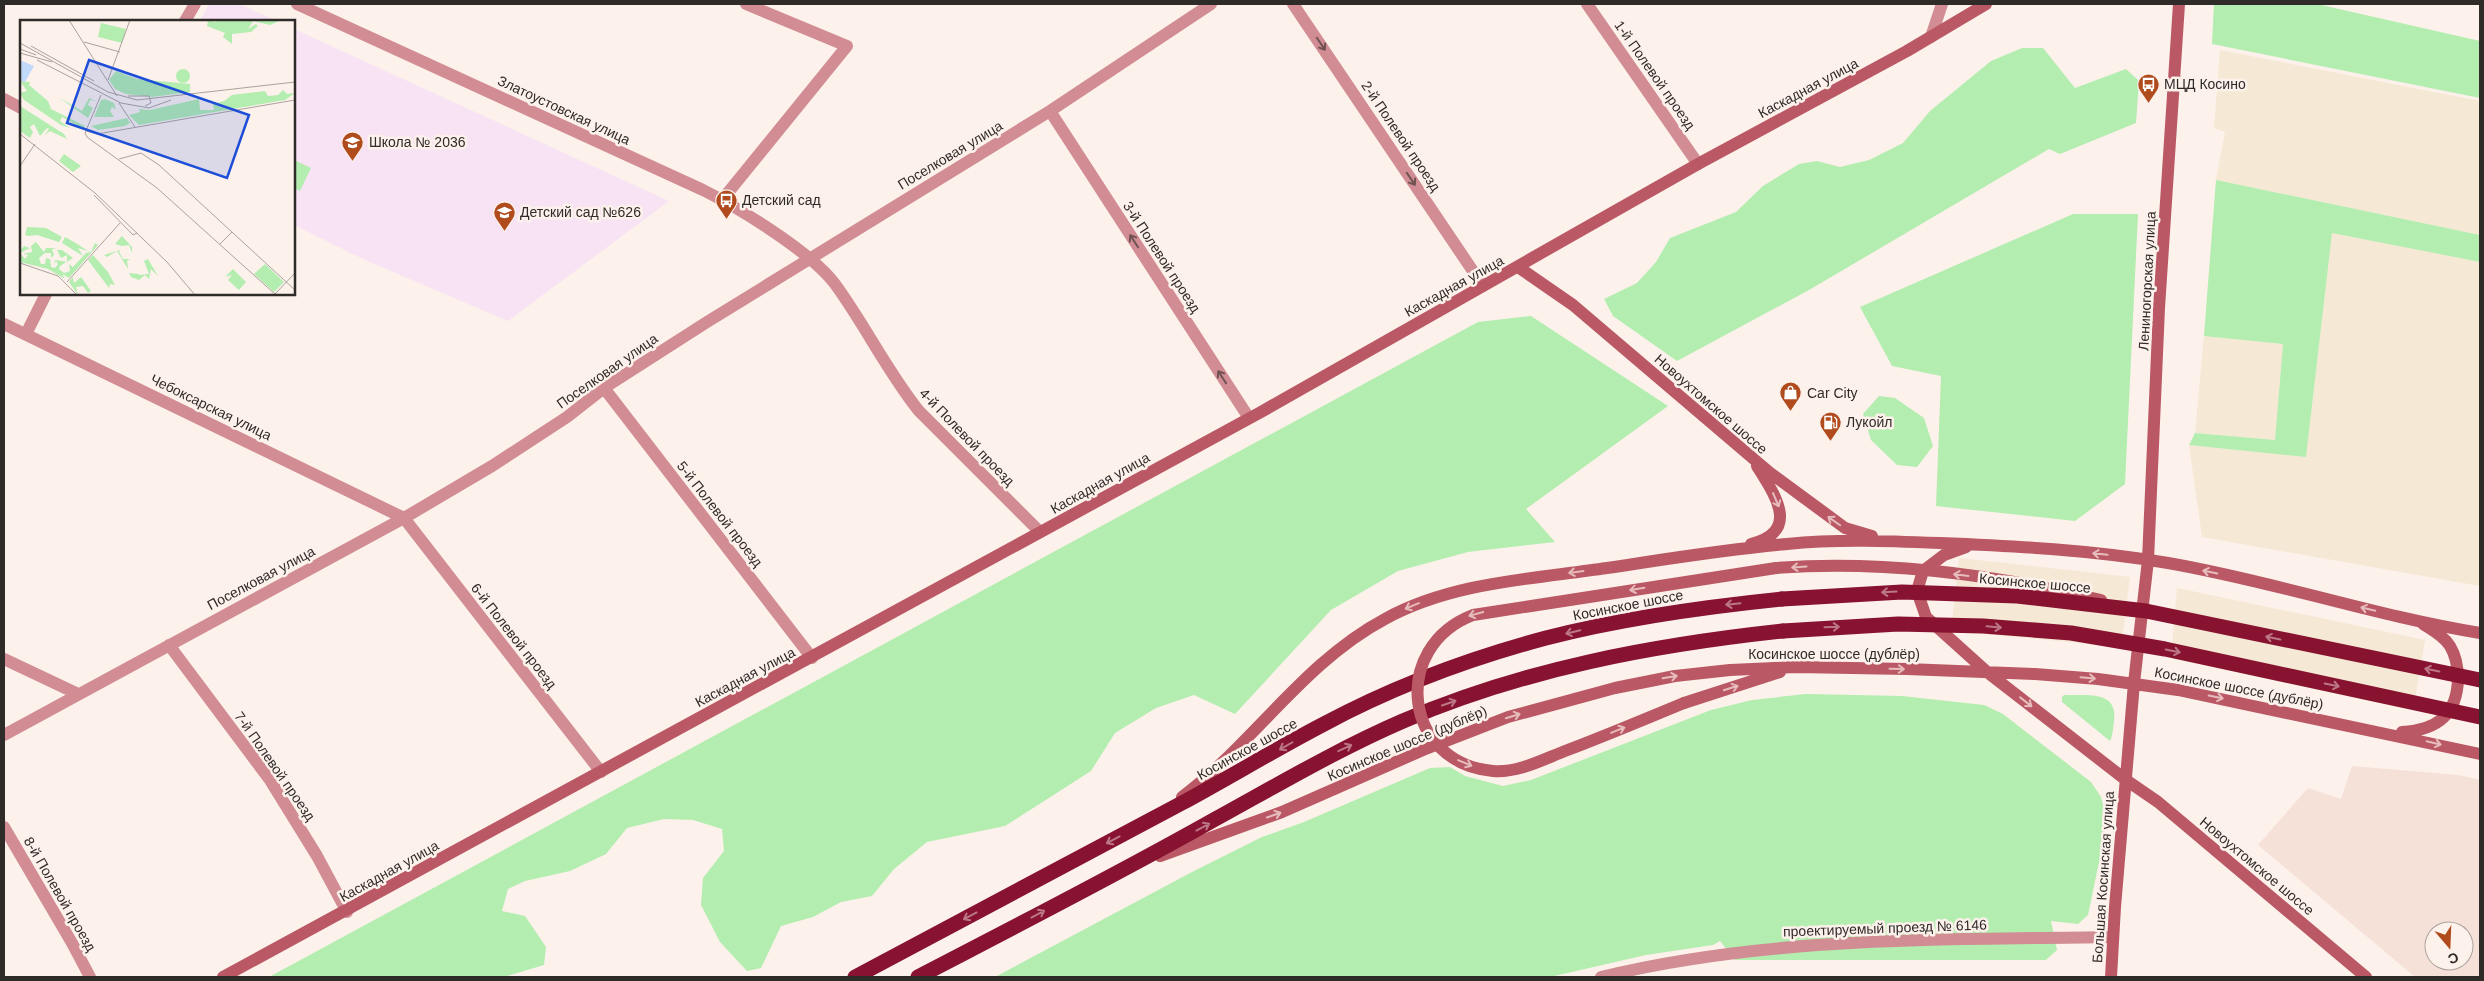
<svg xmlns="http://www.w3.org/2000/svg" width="2484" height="981" viewBox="0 0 2484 981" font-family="Helvetica,sans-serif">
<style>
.built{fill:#f5e1d8;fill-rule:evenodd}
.industrial{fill:#f5e8d4}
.education{fill:#f7e3f3}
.green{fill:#b3edaf}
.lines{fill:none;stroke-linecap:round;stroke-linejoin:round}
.street{stroke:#d18d93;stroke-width:12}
.secondary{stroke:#ba5965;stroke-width:12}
.highway{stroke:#871330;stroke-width:15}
.secondary-bridge{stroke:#ba5965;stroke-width:12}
.highway-bridge{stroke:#871330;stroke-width:15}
.oneway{stroke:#705253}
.oneway2{stroke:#e6bcbc}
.oneway3{stroke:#bc7784}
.labels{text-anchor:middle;stroke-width:5;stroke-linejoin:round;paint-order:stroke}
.street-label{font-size:14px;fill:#2f2b29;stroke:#fdf1eb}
.poi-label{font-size:14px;fill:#2f2b29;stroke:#fdf1eb;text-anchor:start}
.inset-road{fill:none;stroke:#aba29d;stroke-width:1}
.view{fill:#1d4ed8;fill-opacity:0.15;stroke:#1d4ed8;stroke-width:2.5}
.inset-edge{fill:none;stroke:#2f2b29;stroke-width:2.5}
</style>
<rect width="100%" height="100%" fill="#fdf1eb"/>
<path class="built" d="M2352,766L2459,775L2480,780V977H2415L2258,845L2308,788L2341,799ZM2434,931H2464V961H2434Z"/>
<path class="industrial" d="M2220,50L2480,101V235L2216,180L2225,132L2214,128Z
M2332,233L2480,262V586L2202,537L2189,445L2306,457Z
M2204,336L2283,344L2275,440L2195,433Z
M1959,558L2130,577L2121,647L1951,631Z
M2177,588L2425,640L2413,710L2171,658Z"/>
<path class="education" d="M209,4H239L277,21H200Z
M294,29L669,201L508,321L365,260L294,225Z"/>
<path class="green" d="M2214,4H2317L2480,41V98L2212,44Z
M2022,48H2043L2075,88L2126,69L2139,81L2136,123L2060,154L2049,149L1809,290L1677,361L1613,316L1604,299L1637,283L1656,262L1670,238L1736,212L1763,186L1799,164L1817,161L1840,167L1869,160L1903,143L1930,111L1991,61Z
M294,160L311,168L300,191L294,188Z
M2216,180L2480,235V262L2332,233L2306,457L2189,445L2195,433L2275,440L2283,344L2204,336Z
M2073,214H2138L2125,484L2075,521L1936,506L1941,376L1892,366L1860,307Z
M1531,316L1668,406L1526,509L1555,542L1468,552L1398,571L1331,610L1235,714L1194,695L1156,708L1115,733L1091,771L1005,826L927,842L894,869L872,896L841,902L813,917L781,926L761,968L747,971L720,942L701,905L703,878L724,851L722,829L693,820L664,819L627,828L606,854L570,871L525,881L508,889L502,911L525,916L546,947L544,965L504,977H269L1478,322Z
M1879,396L1895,398L1924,418L1933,446L1917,467L1897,465L1871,440L1863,414Z
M1806,694L1902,696L1984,705L2003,714L2091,782L2101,797L2106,816L2104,838L2088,915L2078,924L2051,921L2057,950L2046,960H1735L1720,941L1713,945L1646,955L1550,977H995L1192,872L1262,837L1304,822L1430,768L1450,767L1465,776L1503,786L1531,780L1711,710L1752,700Z
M2064,695C2087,696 2118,690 2114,721C2113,728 2113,735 2110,741L2062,702V697Z"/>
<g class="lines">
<path class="street" d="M297,4L703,190C739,208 811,252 835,284C865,325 887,371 919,411L1040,532
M1293,4L1483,286
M1587,4L1698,164
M185,21L195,4
M1931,37L1942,4
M4,99L21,108
M1050,111L1249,418
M722,200L847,46L746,4
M4,324L404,518L601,772
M26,334L46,294
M604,388L812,658
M169,645L270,780L317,856L347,912
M4,659L78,694
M4,735L404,518L492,466L567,417L604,388L707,322L1050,111L1211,4
M4,827L72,943L90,977
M1601,977C1769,936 1941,940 2113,937"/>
<path class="secondary" d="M1518,267L1573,305L1769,472L1845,528L1872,536
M1751,544C1801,531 1775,495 1757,466
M1966,547L1944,555L1923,571L1917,591L1926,617L1987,672L2126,780L2158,802L2366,977
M1684,703L1780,672
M2402,732C2437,730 2457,715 2458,679C2458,667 2456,656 2450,646C2444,636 2432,630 2423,624
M1182,797C1254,743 1304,662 1385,619C1452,582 1533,579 1607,568C1667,559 1727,549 1787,544C1837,539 1889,541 1940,543C2015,546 2093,550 2168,563C2273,581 2375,616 2480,633
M1160,856L1282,812L1423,750L1508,717L1615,688L1675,676L1730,670L1796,667L1907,669L2035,674L2098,679L2178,690L2480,754
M223,977L1261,412L1698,164L1907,51L1986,4
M2111,977L2115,907L2134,683L2148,560L2159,308L2179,4"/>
<path class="highway" d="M855,977C964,920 1073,862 1182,803C1230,777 1276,749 1324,724C1393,687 1471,658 1546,638C1623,618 1703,607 1782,599
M918,977C1016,926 1114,876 1210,822C1274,787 1336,750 1403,721C1524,669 1653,645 1783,631"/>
<path class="secondary-bridge" d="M1684,703C1645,719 1605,736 1565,751C1542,760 1518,773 1493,771C1403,763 1390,647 1473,615L1776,568C1884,560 1996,575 2101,600"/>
<path class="highway-bridge" d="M1782,599L1902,592L2017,596L2146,611L2480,680
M1783,631L1898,624L1983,626L2071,633L2165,649L2480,717"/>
</g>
<defs><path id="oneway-shaft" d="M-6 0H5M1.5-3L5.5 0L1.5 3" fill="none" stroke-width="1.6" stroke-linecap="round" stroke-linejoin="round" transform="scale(1.25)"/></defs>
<g class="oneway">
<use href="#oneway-shaft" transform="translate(1321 44) rotate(56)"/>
<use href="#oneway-shaft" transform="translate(1411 179) rotate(56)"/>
<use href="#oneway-shaft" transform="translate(1134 241) rotate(-123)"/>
<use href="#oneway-shaft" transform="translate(1222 377) rotate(-123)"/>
</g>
<g class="oneway2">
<use href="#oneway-shaft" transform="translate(1776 500) rotate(67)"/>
<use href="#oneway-shaft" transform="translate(1834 521) rotate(-145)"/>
<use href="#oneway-shaft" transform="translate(2100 554) rotate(-174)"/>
<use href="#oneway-shaft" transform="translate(1799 567) rotate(176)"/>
<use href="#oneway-shaft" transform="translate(1576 572) rotate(172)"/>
<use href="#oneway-shaft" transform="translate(2210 572) rotate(-168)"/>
<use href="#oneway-shaft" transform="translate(1961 575) rotate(-173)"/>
<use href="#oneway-shaft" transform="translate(1637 589) rotate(171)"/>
<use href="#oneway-shaft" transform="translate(1412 606) rotate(157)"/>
<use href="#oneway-shaft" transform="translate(2368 609) rotate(-167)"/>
<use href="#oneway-shaft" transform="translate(1476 614) rotate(165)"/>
<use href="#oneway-shaft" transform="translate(1897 669) rotate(1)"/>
<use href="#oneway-shaft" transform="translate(1670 677) rotate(-10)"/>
<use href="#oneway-shaft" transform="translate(2088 678) rotate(5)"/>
<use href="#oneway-shaft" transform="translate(1731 688) rotate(-18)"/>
<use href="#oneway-shaft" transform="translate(2216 697) rotate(12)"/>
<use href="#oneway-shaft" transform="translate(2026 702) rotate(38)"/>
<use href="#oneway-shaft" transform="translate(1513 716) rotate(-17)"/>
<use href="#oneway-shaft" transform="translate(1618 730) rotate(-22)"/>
<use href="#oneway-shaft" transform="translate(2434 743) rotate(13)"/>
<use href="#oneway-shaft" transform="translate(1465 763) rotate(23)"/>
<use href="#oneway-shaft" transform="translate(1274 815) rotate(-19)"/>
</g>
<g class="oneway3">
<use href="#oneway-shaft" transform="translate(1889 592) rotate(177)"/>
<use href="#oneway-shaft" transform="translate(1733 604) rotate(174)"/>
<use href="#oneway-shaft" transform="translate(1832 627) rotate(-2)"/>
<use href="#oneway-shaft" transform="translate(1994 627) rotate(5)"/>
<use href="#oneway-shaft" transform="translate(1573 632) rotate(167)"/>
<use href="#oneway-shaft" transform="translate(2273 638) rotate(-168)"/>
<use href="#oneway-shaft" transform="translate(2173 651) rotate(12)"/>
<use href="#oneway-shaft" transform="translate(2432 670) rotate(-168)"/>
<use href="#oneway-shaft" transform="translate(2332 685) rotate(12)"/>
<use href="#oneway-shaft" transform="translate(1449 703) rotate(-19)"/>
<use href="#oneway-shaft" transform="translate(1286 746) rotate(150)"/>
<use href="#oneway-shaft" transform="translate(1345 748) rotate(-25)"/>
<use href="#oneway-shaft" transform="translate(1203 827) rotate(-28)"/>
<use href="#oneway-shaft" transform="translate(1113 840) rotate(152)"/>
<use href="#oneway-shaft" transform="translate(1038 914) rotate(-28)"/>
<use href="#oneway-shaft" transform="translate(970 916) rotate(152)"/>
</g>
<defs>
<symbol id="bus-pin" viewBox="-11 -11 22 30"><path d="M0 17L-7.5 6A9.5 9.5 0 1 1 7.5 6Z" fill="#b04b1d" stroke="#fdf1eb"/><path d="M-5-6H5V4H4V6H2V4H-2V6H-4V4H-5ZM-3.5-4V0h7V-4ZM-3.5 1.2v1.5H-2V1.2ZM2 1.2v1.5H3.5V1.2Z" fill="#fff"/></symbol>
<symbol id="school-pin" viewBox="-11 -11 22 30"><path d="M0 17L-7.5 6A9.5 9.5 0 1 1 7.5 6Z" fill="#b04b1d" stroke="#fdf1eb"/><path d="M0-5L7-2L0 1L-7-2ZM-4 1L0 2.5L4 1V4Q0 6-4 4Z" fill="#fff"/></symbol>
<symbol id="shop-pin" viewBox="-11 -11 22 30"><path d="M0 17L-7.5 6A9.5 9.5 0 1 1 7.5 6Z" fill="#b04b1d" stroke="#fdf1eb"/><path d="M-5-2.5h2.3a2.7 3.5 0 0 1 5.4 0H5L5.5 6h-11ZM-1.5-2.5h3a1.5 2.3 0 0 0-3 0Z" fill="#fff"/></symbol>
<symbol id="fuel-pin" viewBox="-11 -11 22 30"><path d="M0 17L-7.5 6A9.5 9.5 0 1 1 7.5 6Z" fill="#b04b1d" stroke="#fdf1eb"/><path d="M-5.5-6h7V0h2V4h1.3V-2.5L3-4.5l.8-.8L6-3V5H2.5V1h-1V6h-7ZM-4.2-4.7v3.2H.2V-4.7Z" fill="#fff"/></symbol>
</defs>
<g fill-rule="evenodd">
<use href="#bus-pin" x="2136" y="72" width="25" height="34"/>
<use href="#school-pin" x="340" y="130" width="25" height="34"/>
<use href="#bus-pin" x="714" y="188" width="25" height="34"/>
<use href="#school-pin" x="492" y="200" width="25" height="34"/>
<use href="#shop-pin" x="1778" y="380" width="25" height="34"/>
<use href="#fuel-pin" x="1818" y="410" width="25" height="34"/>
</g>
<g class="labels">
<g class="street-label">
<text transform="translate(1655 75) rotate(55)" y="5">1-й Полевой проезд</text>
<text transform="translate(1808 88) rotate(-28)" y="5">Каскадная улица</text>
<text transform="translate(564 110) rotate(25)" y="5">Златоустовская улица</text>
<text transform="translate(1401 136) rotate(56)" y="5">2-й Полевой проезд</text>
<text transform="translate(950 155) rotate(-31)" y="5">Поселковая улица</text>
<text transform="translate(1162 257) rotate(57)" y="5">3-й Полевой проезд</text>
<text transform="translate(2147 281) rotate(-87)" y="5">Лениногорская улица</text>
<text transform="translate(1454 286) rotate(-29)" y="5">Каскадная улица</text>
<text transform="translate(607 371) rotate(-35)" y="5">Поселковая улица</text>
<text transform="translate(1711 404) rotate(41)" y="5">Новоухтомское шоссе</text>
<text transform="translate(211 407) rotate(26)" y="5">Чебоксарская улица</text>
<text transform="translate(967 437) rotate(46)" y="5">4-й Полевой проезд</text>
<text transform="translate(1100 483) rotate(-29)" y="5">Каскадная улица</text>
<text transform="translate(720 514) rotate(52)" y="5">5-й Полевой проезд</text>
<text transform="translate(261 578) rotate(-28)" y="5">Поселковая улица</text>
<text transform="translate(2035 583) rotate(5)" y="5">Косинское шоссе</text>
<text transform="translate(1628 605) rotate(-11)" y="5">Косинское шоссе</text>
<text transform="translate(514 636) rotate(52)" y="5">6-й Полевой проезд</text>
<text x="1834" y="659">Косинское шоссе (дублёр)</text>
<text transform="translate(745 677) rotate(-28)" y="5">Каскадная улица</text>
<text transform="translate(2239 688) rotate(11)" y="5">Косинское шоссе (дублёр)</text>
<text transform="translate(1407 743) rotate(-23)" y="5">Косинское шоссе (дублёр)</text>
<text transform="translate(1247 749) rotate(-29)" y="5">Косинское шоссе</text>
<text transform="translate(275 766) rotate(55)" y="5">7-й Полевой проезд</text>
<text transform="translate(2257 866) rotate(40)" y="5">Новоухтомское шоссе</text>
<text transform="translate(389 871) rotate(-29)" y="5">Каскадная улица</text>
<text transform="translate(2103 877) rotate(-86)" y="5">Большая Косинская улица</text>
<text transform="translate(60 894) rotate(60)" y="5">8-й Полевой проезд</text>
<text transform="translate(1885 928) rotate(-2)" y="5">проектируемый проезд № 6146</text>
</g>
<g class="poi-label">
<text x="2164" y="89">МЦД Косино</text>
<text x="369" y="147">Школа № 2036</text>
<text x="742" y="205">Детский сад</text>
<text x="520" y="217">Детский сад №626</text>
<text x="1807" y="398">Car City</text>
<text x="1846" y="427">Лукойл</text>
</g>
</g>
<g transform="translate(20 20)">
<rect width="275" height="275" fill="#fdf1eb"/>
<path d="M188,0L196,2L198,0L259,1L250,5L233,1L228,9L236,4L238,6L231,12L212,14V24L203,17L205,13L187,6ZM81,3L106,9L102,23L78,17ZM156 56a7 7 0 1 1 14 0a7 7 0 1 1-14 0ZM96,51L117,59L170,64V72L132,77L106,74L95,69L89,60ZM0,61L10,62L9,65L28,81L31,89L65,106L64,109L42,97L40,101L50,108L41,105L4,80L0,73L7,71ZM263,70L267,74L275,73L265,80L119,105L109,95L120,92L119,89L130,90L179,79L180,90H194L193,84L204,81L212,75L245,71L248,76L258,75ZM38,77L62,91L69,78L76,81L70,80L68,85L73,88L68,98ZM85,79L94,83L96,90L92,87L90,91L94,97H74L81,80ZM0,86L44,114L47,119L30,111L25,115L29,109L27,108L20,116L14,104L10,107L13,112L10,118L0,111ZM107,98L110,103L105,106L78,110L71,106ZM44,134L61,146L53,152L39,141ZM7,207L26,208L42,217L39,222L17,215L8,216L5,215ZM102,216L112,227V233L109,225L102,226L99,232L103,239H110L107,241L108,249L97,231L87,237L84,235L100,230L102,226L95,224ZM45,217L54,222L68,231L58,228L63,236L42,223ZM16,222L24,232L26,228H37L32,229L34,235L31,238V233H25L19,238L21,244H25L26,238L30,239L31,247L35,248L38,244L36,241L34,245L35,240L47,242V235L41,238L37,230H42L53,238L40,246L39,249L44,253L50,251L49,244L53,247L66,233L71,232L75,223L78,225L49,258L42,254L45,259L28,249L0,242V231L4,226L10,228L0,233L5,239L8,235L3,234L12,232L11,226ZM73,235L88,252L95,265L90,264L89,268L68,240ZM128,239L138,256L131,249L129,259L125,255L119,260L111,257L109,253L119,254L118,240L119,255L129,254L124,241ZM245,244L264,262L254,272L234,254ZM213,249L226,262L219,270L208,260L212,255L205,257ZM53,257L54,263L61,257L71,271L68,273L63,266L56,267L58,275L49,262Z" fill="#b3edaf"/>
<path d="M0,40L14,46L5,62L0,61Z" fill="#c2daf9"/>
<path class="inset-road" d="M49,0L97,76M64,22L100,32M0,23L88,72L117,80L275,62M11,26L74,61M0,29L16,35M0,33L32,42M17,40L101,83L129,88L151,80M88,60L110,0M81,75L65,113L67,117L137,168L256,275M108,76H129L131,83L125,86M99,83L115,107M66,111L77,114L275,80M0,114L75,173L147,242L175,275M99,139L121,133L139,145L275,270M0,146L15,124M74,175L113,215L117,213M200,224L212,212M0,243L38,256L57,275M47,262L100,203M255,274L275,253"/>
<path class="view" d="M69,40L229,95L207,158L47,103Z"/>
<rect width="275" height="275" class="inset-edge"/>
</g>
<rect width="2484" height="981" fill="none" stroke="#2f2b29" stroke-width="10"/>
<g transform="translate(2449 946) rotate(161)"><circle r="24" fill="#fdf1eb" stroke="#aba29d"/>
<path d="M0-4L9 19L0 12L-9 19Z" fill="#b04b1d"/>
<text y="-8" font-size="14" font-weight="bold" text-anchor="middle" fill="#2f2b29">С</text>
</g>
</svg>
